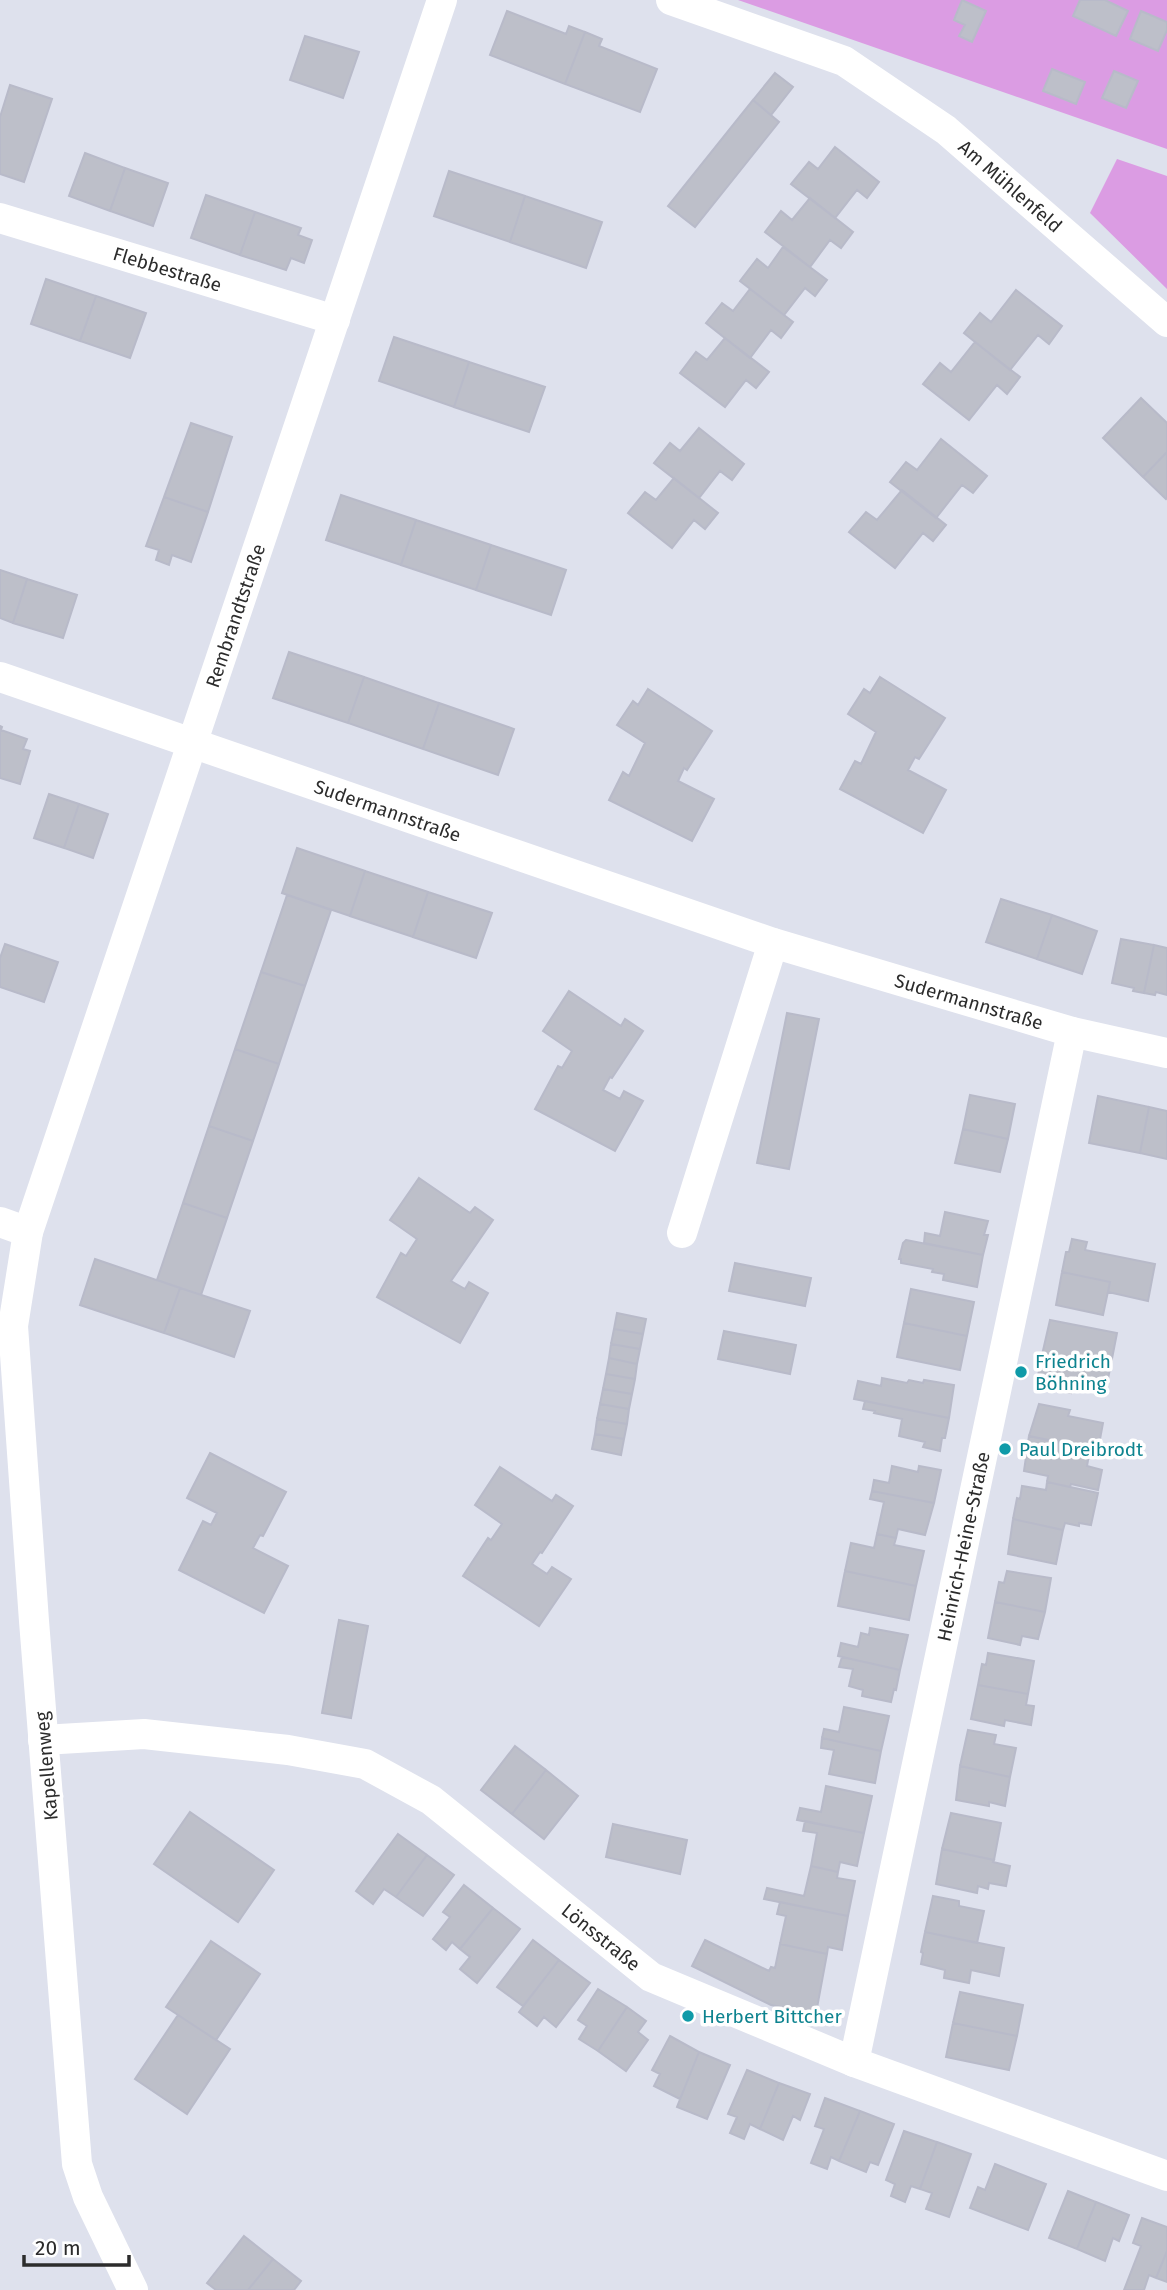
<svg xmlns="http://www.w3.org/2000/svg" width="1167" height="2290" viewBox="0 0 1167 2290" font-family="'Fira Sans',sans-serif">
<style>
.green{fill:#db9ce3}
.building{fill:#bdbfc9;stroke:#b8bac9;stroke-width:2}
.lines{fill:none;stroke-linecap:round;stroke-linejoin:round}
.minor{stroke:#fff;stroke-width:30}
.culture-dot{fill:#0f9aa8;stroke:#fff;stroke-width:2.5}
.labels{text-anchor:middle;stroke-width:7;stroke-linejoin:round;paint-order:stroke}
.street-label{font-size:19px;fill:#2c2c2c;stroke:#fff}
.culture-label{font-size:19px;fill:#0d838f;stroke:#fff;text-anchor:start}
</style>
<rect width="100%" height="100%" fill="#dee1ed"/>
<path class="green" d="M738,0H1167V149Z
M1117,159L1167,176V289L1090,213Z"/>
<path class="building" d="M962,0L986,11L972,42L959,36L965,25L954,20Z
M1080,0H1105L1128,11L1116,36L1073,16Z
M507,11L566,34L569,26L585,32L565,84L490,55Z
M1141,11L1167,22V30L1158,51L1130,39Z
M585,32L602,39L599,46L657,69L640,112L565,84Z
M305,36L359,52L343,98L290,80Z
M1052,69L1085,82L1076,104L1043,91Z
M1114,71L1138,81L1126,108L1102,98Z
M775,73L793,87L771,115L753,100Z
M10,85L52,99L24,182L0,174V117Z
M753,100L779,122L695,227L668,206Z
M835,147L879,182L867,198L857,190L835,218L791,184L809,162L818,169Z
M85,153L125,168L110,211L69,196Z
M125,168L168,183L153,226L110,211Z
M449,171L525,196L510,242L434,216Z
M206,195L255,212L240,255L191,238Z
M525,196L602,222L586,268L510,242Z
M810,198L853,232L841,248L830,240L810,267L765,232L781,211L792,220Z
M255,212L301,228L298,235L312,240L304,263L291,258L286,270L240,255Z
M783,247L827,280L815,296L805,288L784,315L740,281L757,259L768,268Z
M46,279L96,296L80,341L31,324Z
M750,289L793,322L781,338L771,330L750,358L706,323L722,303L733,311Z
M1016,290L1062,326L1049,344L1038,335L1010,370L964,333L980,313L991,322Z
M96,296L146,313L130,358L80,341Z
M394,337L469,362L454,407L379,381Z
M725,338L769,372L756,388L746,380L725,407L680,373L696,352L707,360Z
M975,342L1020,377L1007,394L997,385L969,420L923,384L940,363L951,372Z
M469,362L545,387L529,432L454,407Z
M1141,398L1167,423V452L1143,477L1103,438Z
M191,423L232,437L208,512L164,497Z
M699,428L744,464L732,480L720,471L699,498L654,463L670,443L680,451Z
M941,439L987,476L973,493L962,485L936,518L890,482L906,462L917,470Z
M1167,452V498L1166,499L1143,477Z
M674,478L718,513L705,529L694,520L672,548L628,513L645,492L656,500Z
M902,490L946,525L933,541L923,533L895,568L849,532L866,512L877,520Z
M341,495L416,520L401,565L326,540Z
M164,497L208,512L191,562L172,555L169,565L156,560L159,550L146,546Z
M416,520L491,545L476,590L401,565Z
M491,545L566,570L551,615L476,590Z
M0,570L27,579L13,623L0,618Z
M27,579L77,595L63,638L13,623Z
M289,652L364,677L348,723L273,698Z
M364,677L439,703L423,749L348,723Z
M880,677L945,718L919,759L915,757L908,770L946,790L923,833L840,789L855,761L861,764L876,732L848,714L864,689L870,693Z
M648,689L712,731L687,770L684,768L678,781L714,799L692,841L609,800L623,772L629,776L645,743L617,725L633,701L638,705Z
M439,703L514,729L498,775L423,749Z
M0,726L2,727L1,730L27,739L23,749L30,751L20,784L0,778Z
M49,794L79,804L64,848L34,838Z
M79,804L108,814L93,858L64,848Z
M297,848L365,871L350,916L282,893Z
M365,871L428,892L413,937L350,916Z
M428,892L492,913L476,958L413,937Z
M287,895L331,910L305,986L261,972Z
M1001,899L1052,915L1037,959L986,942Z
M1052,915L1097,931L1082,974L1037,959Z
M1121,939L1154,945L1144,993L1133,991L1134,988L1112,983Z
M5,944L58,962L44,1002L0,987V958Z
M1154,945L1167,948V995L1156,992L1155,995L1144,993Z
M261,972L305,986L279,1064L235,1049Z
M569,991L621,1026L625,1019L643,1031L612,1078L610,1077L603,1090L620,1099L624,1091L643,1101L615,1151L535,1109L558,1066L562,1068L572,1051L543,1031Z
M787,1013L819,1019L789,1169L757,1163Z
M235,1049L279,1064L253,1141L209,1126Z
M970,1095L1015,1104L1008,1139L963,1129Z
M1098,1096L1149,1107L1140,1153L1089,1143Z
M1149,1107L1167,1111V1159L1140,1153Z
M209,1126L253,1141L227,1218L183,1203Z
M963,1129L1008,1139L1000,1172L955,1163Z
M419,1178L470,1213L475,1207L493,1220L451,1281L465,1289L469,1282L488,1293L460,1343L377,1297L401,1253L406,1256L417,1239L390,1220Z
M183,1203L227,1218L201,1295L157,1280Z
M945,1212L988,1221L984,1235H988L983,1255L924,1243L925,1233L940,1236Z
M1072,1239L1087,1242L1085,1250L1155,1264L1148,1301L1108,1292L1110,1282L1062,1272L1066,1252H1069Z
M906,1240L983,1255L977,1287L943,1280L944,1274L932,1272L933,1269L901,1263V1259H899L903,1243Z
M95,1259L180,1288L164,1333L80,1305Z
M735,1263L811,1278L805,1306L729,1291Z
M1062,1272L1110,1282L1103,1315L1056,1305Z
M180,1288L250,1311L234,1357L164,1333Z
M911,1289L974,1302L967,1336L904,1323Z
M617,1313L646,1319L643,1334L614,1329Z
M1050,1320L1117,1333L1110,1369L1042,1355Z
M904,1323L967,1336L960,1370L897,1357Z
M614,1329L643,1334L640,1349L611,1344Z
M724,1331L796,1345L790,1374L718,1359Z
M611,1344L640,1349L637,1364L609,1358Z
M1042,1355L1110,1369L1105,1393L1072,1386L1071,1393L1036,1386Z
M609,1358L637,1364L635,1379L606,1374Z
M606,1374L635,1379L632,1394L603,1389Z
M882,1378L907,1383L909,1380L923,1383L924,1380L954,1385L949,1418L854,1399L858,1381L881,1386Z
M603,1389L632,1394L629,1409L600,1404Z
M865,1401L949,1418L945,1438H942L940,1451L923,1447L925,1442L899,1436L902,1419L874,1413L875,1411L863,1409Z
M600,1404L629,1409L627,1424L597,1419Z
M1039,1404L1070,1410L1068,1416L1103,1423L1098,1450L1029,1436Z
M597,1419L627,1424L624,1439L595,1434Z
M595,1434L624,1439L621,1455L592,1449Z
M1029,1436L1090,1449L1087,1466L1102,1470L1098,1490L1071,1484L1070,1487L1047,1482L1048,1476L1024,1471Z
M210,1453L286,1492L263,1536L260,1535L253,1548L288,1566L264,1613L179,1570L203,1521L211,1525L217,1513L187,1498Z
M892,1466L918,1472L919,1466L941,1470L934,1503L872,1491L874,1480L889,1483Z
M500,1467L552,1501L556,1495L573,1506L542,1553L540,1552L532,1564L547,1574L552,1567L571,1579L539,1626L463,1576L488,1538L491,1540L502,1524L475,1505Z
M1047,1482L1098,1493L1091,1525L1079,1523V1526L1065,1523L1063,1530L1013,1519L1017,1498L1020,1499L1022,1486L1046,1490Z
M872,1491L934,1503L925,1535L898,1529L896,1538L877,1534L884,1502L870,1499Z
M1013,1519L1063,1530L1056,1564L1008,1554Z
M877,1534L896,1538L894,1545L924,1551L916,1586L845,1571L851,1543L874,1548Z
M845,1571L916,1586L909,1620L838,1606Z
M1007,1571L1051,1578L1045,1612L995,1602L999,1582L1004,1583Z
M995,1602L1045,1612L1038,1639L1022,1636L1020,1645L988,1638Z
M339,1620L368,1626L351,1718L322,1713Z
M870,1628L908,1635L900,1670L838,1656L841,1643L858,1647L861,1633L869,1635Z
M988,1653L1034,1661L1028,1694L978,1685L982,1664L986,1665Z
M842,1657L900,1670L896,1690L894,1689L891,1702L862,1696L863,1690L849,1686L853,1669L839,1667Z
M978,1685L1028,1694L1026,1705L1034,1706L1031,1725L1005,1720L1004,1726L971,1719Z
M844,1707L889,1716L881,1751L822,1738L824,1729L839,1732Z
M968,1730L996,1735L994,1744L1016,1748L1010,1777L960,1766Z
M822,1738L881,1751L875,1783L829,1774L834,1750L821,1748Z
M515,1746L546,1770L512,1814L481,1790Z
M960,1766L1010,1777L1005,1806L989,1802V1806L956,1800Z
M546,1770L578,1796L544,1839L512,1814Z
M826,1786L872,1796L864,1833L797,1820L800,1808L821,1812Z
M190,1812L274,1870L238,1922L154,1864Z
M951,1813L1001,1823L994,1860L942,1849Z
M805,1821L864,1833L857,1866L840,1862L838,1872L811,1866L817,1833L803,1831Z
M613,1824L687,1840L680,1874L606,1857Z
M398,1834L427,1855L396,1897L384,1889L373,1904L356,1891Z
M942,1849L994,1860L993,1862L1010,1866L1006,1886L989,1883L988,1889L978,1886L977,1893L936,1884Z
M427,1855L454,1875L423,1916L396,1897Z
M811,1866L838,1872L837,1878L855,1881L848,1916L764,1899L767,1888L804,1896Z
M464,1885L493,1908L460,1949L452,1942L446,1950L433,1939L450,1917L443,1912Z
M933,1896L959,1901V1906L984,1911L977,1943L925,1932Z
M780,1902L848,1916L842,1950L828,1947L827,1954L780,1944L786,1916L777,1914Z
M493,1908L520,1929L477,1983L460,1969L470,1957L460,1949Z
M925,1932L1004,1948L999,1976L971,1970L969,1983L944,1978L945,1970L921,1964L923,1953L921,1952Z
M533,1940L559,1960L523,2006L497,1987Z
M705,1940L769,1971L771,1967L775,1968L780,1944L827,1954L817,2008L809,2013L771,2005L692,1966Z
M211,1941L260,1974L216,2040L166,2007Z
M559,1960L590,1983L556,2027L544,2017L537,2026L519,2012Z
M598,1989L627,2007L598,2051L579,2039L587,2026L578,2020Z
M960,1992L1023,2005L1017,2036L953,2023Z
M627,2007L646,2021L638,2032L648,2040L626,2071L598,2051Z
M178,2015L230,2049L187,2114L135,2079Z
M953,2023L1017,2036L1009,2070L946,2057Z
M670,2036L699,2052L680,2099L654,2086L660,2074L652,2070Z
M699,2052L730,2065L707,2119L677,2107Z
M747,2070L779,2083L760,2129L750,2124L744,2139L730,2133L737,2117L728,2114Z
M779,2083L810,2094L800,2120L793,2116L783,2140L760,2129Z
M825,2098L860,2111L839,2161L831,2157L827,2169L811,2163L824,2129L815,2126Z
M860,2111L894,2124L878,2165L870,2162L866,2172L839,2161Z
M904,2131L937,2142L920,2189L911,2186L905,2202L891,2196L895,2184L886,2180Z
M937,2142L971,2154L949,2217L926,2209L932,2193L920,2189Z
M995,2164L1046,2184L1028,2230L970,2208L978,2187L985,2190Z
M1068,2191L1096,2202L1077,2249L1049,2238Z
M1096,2202L1129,2215L1119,2241L1113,2238L1105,2261L1077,2249Z
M1142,2218L1167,2227V2251L1156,2278L1149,2275L1144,2290H1124L1141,2246L1133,2243Z
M244,2236L273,2259L248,2290H216L207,2283Z
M1167,2251V2282L1156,2278Z
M273,2259L301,2281L294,2290H248Z"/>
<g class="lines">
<g class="minor">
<path id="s1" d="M671,0L844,61L946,130L1167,322"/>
<path id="s2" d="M0,218L335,320"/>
<path id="s3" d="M0,677L773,943L1072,1032L1167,1053"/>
<path d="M0,1222L28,1232"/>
<path d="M682,1233L773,943"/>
<path id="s4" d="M43,1740L144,1734L288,1750L365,1764L431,1800L651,1977L854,2062L1167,2176"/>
<path id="s5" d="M854,2062L1072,1032"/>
<path id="s6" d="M133,2290L88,2197L77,2164L34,1621L13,1326L28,1232L442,0"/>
</g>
</g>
<g class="culture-dot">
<circle cx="1021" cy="1372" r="7"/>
<circle cx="1005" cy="1449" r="7"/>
<circle cx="688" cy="2016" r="7"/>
</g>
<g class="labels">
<g class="street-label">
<text dy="7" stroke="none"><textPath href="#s1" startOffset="392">Am Mühlenfeld</textPath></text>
<text dy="7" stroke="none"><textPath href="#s2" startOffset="175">Flebbestraße</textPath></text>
<text dy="7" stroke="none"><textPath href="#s6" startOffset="1724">Rembrandtstraße</textPath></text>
<text dy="7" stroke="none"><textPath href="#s3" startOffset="410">Sudermannstraße</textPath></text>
<text dy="7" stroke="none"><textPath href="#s3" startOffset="1022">Sudermannstraße</textPath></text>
<text dy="7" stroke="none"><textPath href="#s5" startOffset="527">Heinrich-Heine-Straße</textPath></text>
<text transform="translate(46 1766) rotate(-95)" y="7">Kapellenweg</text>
<text dy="7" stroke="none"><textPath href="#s4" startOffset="618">Lönsstraße</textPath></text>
</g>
<g class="culture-label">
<text x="1035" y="1368">Friedrich<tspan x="1035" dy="22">Böhning</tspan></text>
<text x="1019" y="1456">Paul Dreibrodt</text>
<text x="702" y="2023">Herbert Bittcher</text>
</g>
</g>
<path d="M24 2255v10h105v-10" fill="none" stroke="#2c2c2c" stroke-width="3.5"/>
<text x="35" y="2255" font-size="21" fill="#2c2c2c" stroke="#ffffff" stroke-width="5" paint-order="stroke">20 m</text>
</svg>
